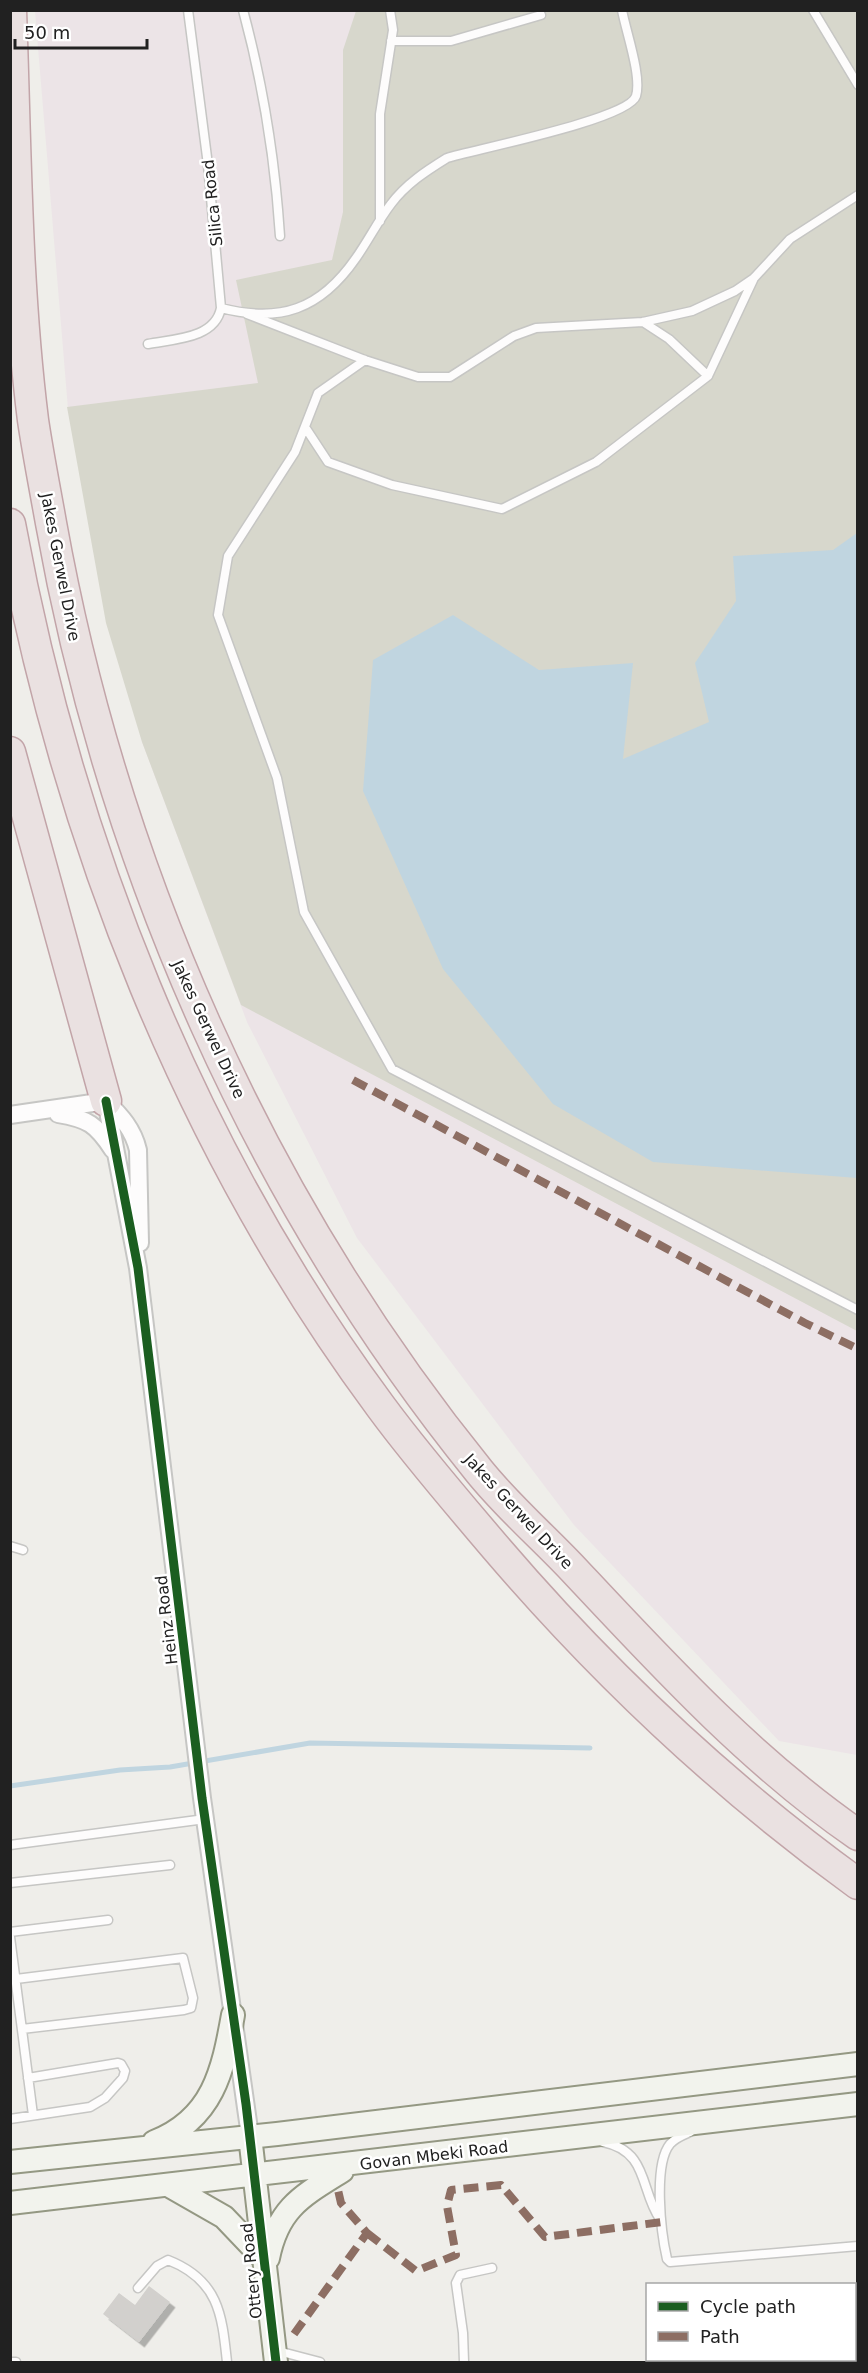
<svg xmlns="http://www.w3.org/2000/svg" width="868" height="2373" viewBox="0 0 868 2373" font-family="'DejaVu Sans',sans-serif">
<style>
.industrial{fill:#ece4e7}
.construction{fill:#d7d7cc}
.water{fill:#c0d5e0}
.lines{fill:none;stroke-linecap:round;stroke-linejoin:round}
.stream{stroke:#c0d5e0;stroke-width:5}
.building{fill:#d2d0cd;filter:url(#shadow)}
.lane-casing{stroke:#c6c6c4;stroke-width:11}
.street-casing{stroke:#c6c6c4;stroke-width:20}
.secondary-casing{stroke:#949883;stroke-width:26}
.highway-casing{stroke:#c2a4a8;stroke-width:33}
.lane{stroke:#fdfcfc;stroke-width:8}
.street{stroke:#fdfcfc;stroke-width:16}
.secondary{stroke:#f2f3ed;stroke-width:22}
.highway{stroke:#eae1e1;stroke-width:30}
.quiet{stroke:#8d6e63;stroke-width:8;stroke-dasharray:15 8;stroke-linecap:butt}
.cycleway-casing{stroke:#fff;stroke-width:13}
.cycleway{stroke:#1b5e20;stroke-width:9}
.labels{text-anchor:middle;stroke-width:5;stroke-linejoin:round;paint-order:stroke}
.street-label{font-size:16px;fill:#212121;stroke:#fff}
</style>
<defs>
<filter id="shadow"><feDropShadow dx="5.5" dy="5.5" stdDeviation="0" flood-color="#0004"/></filter>
</defs>
<rect width="100%" height="100%" fill="#efeeea"/>
<path class="industrial" d="M35,11H857V1755L779,1741L574,1525L357,1238L247,1022L142,742L68,409Z"/>
<path class="construction" d="M356,11H857V1331L241,1005L142,742L106,623L67,407L258,383L236,280L332,260L343,212V50Z"/>
<path class="water" d="M857,533V1178L653,1162L553,1104L443,969L363,791L373,660L453,615L539,670L633,663L623,759L709,722L695,663L736,601L733,556L833,550Z"/>
<g class="lines">
<path class="stream" d="M10,1786L120,1770L170,1767L310,1743L590,1748"/>
</g>
<path class="building" d="M149,2286L170,2302L139,2342L103,2314L119,2293L135,2305Z"/>
<g class="lines">
<defs>
<path id="lane" d="M243,10C263,84 275,159 280,236
M813,10L858,85
M391,41H451L541,15
M380,221V114L393,30L390,10
M221,308C280,323 320,310 356,258C368,241 378,221 391,204C406,184 426,171 447,158C477,149 629,119 636,96C642,76 626,32 622,10
M247,314L365,360L418,377H450L514,336L536,328L643,322L692,311L735,291L754,278L790,239L858,195
M148,344C173,339 215,339 221,308L208,165L188,10
M365,360L318,393L295,452L228,556L218,615L277,778L304,912L392,1069L858,1310
M708,376L754,278
M305,427L328,462L392,485L502,509L596,462L708,376L669,339L643,322
M10,1546L23,1550
M10,1845L205,1819
M10,1883L170,1865
M10,1932L108,1920
M10,1937L33,2115
M16,1979L183,1958L193,1998L191,2008L184,2010L22,2029
M10,2119L90,2107L105,2098L123,2078L125,2071L121,2064L118,2063L28,2078
M690,2132C683,2135 675,2138 670,2144C653,2165 661,2233 667,2259L670,2262L858,2246
M603,2142C649,2151 640,2191 660,2219
M138,2288L157,2266L168,2260C219,2280 222,2315 227,2362
M278,2351L320,2362
M10,2362H16
M464,2362L463,2333L456,2283L460,2275L492,2268"/>
<path id="street" d="M106,1101L138,1268L202,1798L250,2136
M106,1101C121,1116 133,1129 138,1150L140,1243
M58,1114C88,1119 96,1124 113,1150
M10,1115L106,1101"/>
<path id="secondary" d="M250,2136L276,2362
M154,2142C213,2119 223,2071 233,2015
M10,2162L277,2134L858,2064
M168,2185L224,2217L265,2260
M10,2203L858,2104
M268,2258C278,2208 302,2196 342,2171"/>
<path id="highway" d="M11,10C16,147 16,284 33,420C38,454 45,489 51,523C113,868 258,1198 479,1471C508,1507 543,1537 574,1570C662,1664 751,1761 858,1835
M10,524C68,840 189,1148 381,1407C417,1456 457,1502 496,1548C603,1673 724,1787 858,1884
M10,752L106,1101"/>
</defs>
<use href="#lane" class="lane-casing"/>
<use href="#street" class="street-casing"/>
<use href="#secondary" class="secondary-casing"/>
<use href="#highway" class="highway-casing"/>
<use href="#lane" class="lane"/>
<use href="#street" class="street"/>
<use href="#secondary" class="secondary"/>
<use href="#highway" class="highway"/>
<path class="quiet" d="M353,1080L805,1323L858,1349
M367,2233L416,2271L456,2255L447,2206L451,2190L501,2185L545,2237L662,2222
M294,2334L367,2233L341,2203L338,2190"/>
<defs>
<path id="cycleway" d="M106,1101L138,1268L202,1798L246,2104L276,2362"/>
</defs>
<use href="#cycleway" class="cycleway-casing"/>
<use href="#cycleway" class="cycleway"/>
</g>
<g class="labels">
<g class="street-label">
<text transform="translate(212 203) rotate(-96)" y="6">Silica Road</text>
<text transform="translate(61 567) rotate(79)" y="6">Jakes Gerwel Drive</text>
<text transform="translate(209 1029) rotate(65)" y="6">Jakes Gerwel Drive</text>
<text transform="translate(519 1511) rotate(47)" y="6">Jakes Gerwel Drive</text>
<text transform="translate(166 1620) rotate(-97)" y="6">Heinz Road</text>
<text transform="translate(434 2155) rotate(-7)" y="6">Govan Mbeki Road</text>
<text transform="translate(251 2271) rotate(-96)" y="6">Ottery Road</text>
</g>
</g>
<rect width="868" height="2373" fill="none" stroke="#212121" stroke-width="24"/>
<rect x="646" y="2283" width="210" height="78" fill="#ffffff" stroke="#a6a6a6" stroke-width="1.5"/>
<rect x="658" y="2302" width="30" height="9" fill="#1b5e20" stroke="#a6a6a6" stroke-width="1.5"/>
<text x="700" y="2313" font-size="18" fill="#212121">Cycle path</text>
<rect x="658" y="2332" width="30" height="9" fill="#8d6e63" stroke="#a6a6a6" stroke-width="1.5"/>
<text x="700" y="2343" font-size="18" fill="#212121">Path</text>
<path d="M15 39v9h132v-9" fill="none" stroke="#212121" stroke-width="3"/>
<text x="24" y="39" font-size="18" fill="#212121" stroke="#ffffff" stroke-width="4.5" paint-order="stroke">50 m</text>
</svg>
